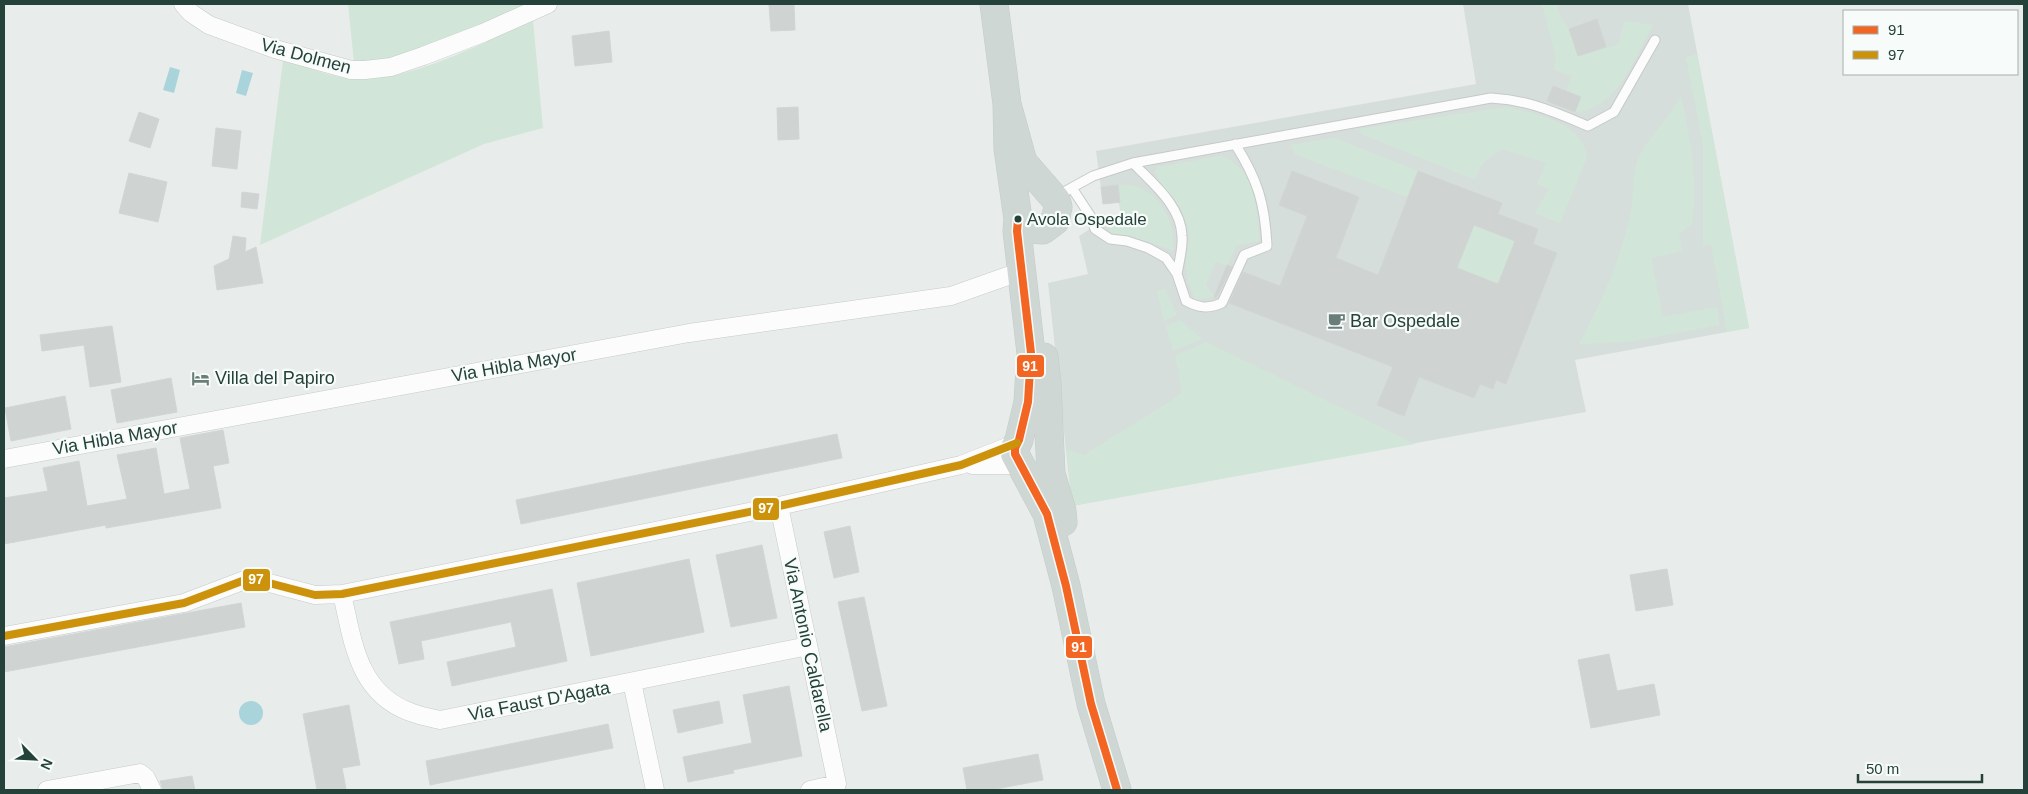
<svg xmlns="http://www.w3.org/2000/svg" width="2028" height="794" viewBox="0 0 2028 794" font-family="Arial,sans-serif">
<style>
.built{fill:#d6dedb}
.green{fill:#d1e6d8}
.water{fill:#a9d4db}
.building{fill:#cfd4d2;stroke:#d1d6d4;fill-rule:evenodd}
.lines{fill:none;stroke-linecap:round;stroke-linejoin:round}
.lane-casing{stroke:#c5cac8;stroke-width:11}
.street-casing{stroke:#c5cac8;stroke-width:19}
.primary-casing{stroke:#c3ccc9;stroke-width:29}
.lane{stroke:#fcfcfc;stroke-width:9}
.street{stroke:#fcfcfc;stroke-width:18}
.primary{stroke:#cfd7d5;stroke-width:28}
.bus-1-casing{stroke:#f7fbf9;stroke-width:11}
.bus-2-casing{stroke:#f7fbf9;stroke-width:11}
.bus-1{stroke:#f26522;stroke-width:8}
.bus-2{stroke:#cd920c;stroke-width:8}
.bus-dot{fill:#24423a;stroke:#f7fbf9;stroke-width:2}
.labels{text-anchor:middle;stroke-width:4.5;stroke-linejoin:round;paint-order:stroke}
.bus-label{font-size:17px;fill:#24423a;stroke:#f7fbf9;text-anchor:start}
.street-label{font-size:18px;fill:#24423a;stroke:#f7fbf9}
.poi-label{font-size:18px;fill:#24423a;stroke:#f7fbf9;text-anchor:start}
.line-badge{stroke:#f7fbf9;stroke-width:2}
.badge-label{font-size:14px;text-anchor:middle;font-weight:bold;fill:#fff}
</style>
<rect width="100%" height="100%" fill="#e8edeb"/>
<path class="built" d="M1463,4H1688L1749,328L1575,360L1586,412L1072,506L1048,283L1088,274L1079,236L1107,218L1121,216L1119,203L1103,204L1096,151L1476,84Z"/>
<path class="green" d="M348,4H532L394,62L354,63Z
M1542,4H1556L1562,20L1569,29L1578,56L1619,44L1624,21L1653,25C1635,57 1617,110 1575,112L1581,97L1566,91L1572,76L1554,70L1556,58Z
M533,20L543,128L484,144L260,245L283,60C304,65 324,75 345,78C401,87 482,43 533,20Z
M1697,54L1749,328L1727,332L1711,244L1703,247V144L1686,58Z
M1681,96C1690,138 1699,181 1692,224L1679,234L1682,251L1651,258L1663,317L1717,307L1719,325L1628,342L1579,344C1603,300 1620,261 1631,212C1634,197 1632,173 1638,159C1649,136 1669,119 1681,96Z
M1506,107C1536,114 1581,121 1587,157L1560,223L1535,213L1549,189L1537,184L1546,163L1502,149C1488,157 1480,164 1475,180L1362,134L1359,129Z
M1334,138L1418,171L1407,197L1295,154L1291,145Z
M1221,156C1257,169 1256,209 1260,241L1237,245L1227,265L1215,262L1206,285L1214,297L1195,300C1191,289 1186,278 1186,266C1186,251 1192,239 1187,224C1182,204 1160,188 1155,171L1158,167Z
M1118,185C1154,182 1176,217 1173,251C1152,242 1133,237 1110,234L1107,218L1121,216Z
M1474,225L1515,241L1498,284L1457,268Z
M1165,289L1177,315L1164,321L1157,291Z
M1180,320L1202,339L1173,351L1166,326Z
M1206,342L1415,444L1072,506L1067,450L1084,455L1171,401L1182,392L1175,356Z"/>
<path class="water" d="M170,67L180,70L174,93L163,90Z
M242,70L253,73L246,96L236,93Z
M239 713a12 12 0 1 1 24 0a12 12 0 1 1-24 0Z"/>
<path class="building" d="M794,4L795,30L771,31L769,5Z
M1597,19L1606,47L1578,56L1569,29Z
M609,31L612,62L575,66L572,36Z
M1553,86L1581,97L1575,112L1547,101Z
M798,107L799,139L778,140L777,108Z
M139,112L159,119L150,148L129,141Z
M216,128L241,131L237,169L212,166Z
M1292,171L1359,197L1336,258L1378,275L1418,171L1502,203L1498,214L1538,229L1533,244L1557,253L1506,384L1496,380L1493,389L1480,384L1474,398L1419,377L1404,416L1377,405L1393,367L1229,303L1243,272L1280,286L1307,216L1279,205ZM1474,225L1515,241L1498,284L1457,268Z
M129,173L167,182L158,222L119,213Z
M1118,185L1120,202L1103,204L1101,187Z
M242,192L259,194L257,209L241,207Z
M233,236L246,238L245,252L256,247L263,283L217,290L214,266L229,259Z
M1227,265L1232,267L1216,298L1214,297Z
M112,326L121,382L90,387L84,345L42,351L40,335Z
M171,378L177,412L117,423L111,390Z
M65,396L71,429L11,441L5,408Z
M223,430L229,463L213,466L221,508L106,528V525L4,544V498L48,491L43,468L79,461L87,506L127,499L117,455L156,448L164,494L190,489L180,438Z
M837,434L842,458L521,524L516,500Z
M850,526L859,572L834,578L824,532Z
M762,545L777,618L731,627L716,555Z
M689,559L704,632L591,656L577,583Z
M1667,569L1673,605L1636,611L1630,575Z
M552,589L567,661L452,686L447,662L516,647L511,622L421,641L424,659L399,664L390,622Z
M864,597L887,706L862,711L838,602Z
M241,603L245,627L4,672V647Z
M1609,654L1617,691L1654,684L1660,715L1591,728L1578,660Z
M789,686L802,756L733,770L734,773L688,782L683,757L752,743L743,695Z
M719,701L723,723L678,733L673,710Z
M349,705L360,765L342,768L346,789L317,790L303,714Z
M608,724L613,748L430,785L426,761Z
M1038,754L1043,780L991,790H967L963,768Z
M192,776L195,790H163L160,781Z"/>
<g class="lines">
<defs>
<path id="lane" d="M1133,163C1152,183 1181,205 1182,236C1183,248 1179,262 1177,274
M1072,188L1091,217L1095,229L1110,239L1127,241L1148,248L1166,258L1177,274L1186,301C1199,308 1208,309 1222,303L1244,255L1267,246C1265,204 1258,180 1235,144
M1057,194L1064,192L1093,176L1133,163L1491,98C1529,100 1554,112 1588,126L1614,112L1655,40"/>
<path id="street" d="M183,4L191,13L209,25L275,49L351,70H365L391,67L423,56L483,33L548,4
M4,459L689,333L951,296L1022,271
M972,465H1020
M779,506L837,784L810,790
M342,594C353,642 358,693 410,712C420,716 431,718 440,720L808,646
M4,636L184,603L250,578L315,595L342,594L779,506L961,465L1017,443
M632,682L655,790
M47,790L140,773L146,778L152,790"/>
<path id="primary" d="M994,4L1007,104L1008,149L1018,219L1029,229L1043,230L1055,221L1058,207L1056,200L1023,162L1007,104
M1018,219L1017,231L1031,353L1028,402L1019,440L1015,448V454L1047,514L1066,586L1091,704L1117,790
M1044,357L1047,385L1051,474L1062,511L1063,522"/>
</defs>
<use href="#lane" class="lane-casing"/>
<use href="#street" class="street-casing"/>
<use href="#primary" class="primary-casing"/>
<use href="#lane" class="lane"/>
<use href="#street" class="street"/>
<use href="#primary" class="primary"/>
<defs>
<path id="bus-1" d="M1018,219L1017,231L1031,353L1028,402L1019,440L1015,448V454L1047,514L1066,586L1091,704L1117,790"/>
<path id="bus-2" d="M4,636L184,603L250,578L315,595L342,594L779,506L961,465L1017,443"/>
</defs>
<use href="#bus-1" class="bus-1-casing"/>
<use href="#bus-2" class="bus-2-casing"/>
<use href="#bus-1" class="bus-1"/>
<use href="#bus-2" class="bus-2"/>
</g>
<defs>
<symbol id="cafe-bare" viewBox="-9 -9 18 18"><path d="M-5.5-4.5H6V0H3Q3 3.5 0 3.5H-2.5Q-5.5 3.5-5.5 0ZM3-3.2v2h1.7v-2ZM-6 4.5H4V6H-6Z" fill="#697e78" stroke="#f7fbf9" stroke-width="2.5" paint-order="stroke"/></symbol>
<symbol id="hotel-bare" viewBox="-9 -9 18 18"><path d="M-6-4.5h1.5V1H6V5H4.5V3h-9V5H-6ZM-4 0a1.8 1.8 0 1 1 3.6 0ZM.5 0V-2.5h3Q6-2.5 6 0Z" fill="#697e78" stroke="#f7fbf9" stroke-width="2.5" paint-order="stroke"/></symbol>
</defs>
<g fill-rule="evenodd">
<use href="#cafe-bare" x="1324" y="308" width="25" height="25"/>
<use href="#hotel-bare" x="188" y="366" width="25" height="25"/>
</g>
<circle class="bus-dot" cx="1018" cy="219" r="4.5"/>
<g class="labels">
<g class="bus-label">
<text x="1027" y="225">Avola Ospedale</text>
</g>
<g class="street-label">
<text transform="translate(306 56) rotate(15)" y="6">Via Dolmen</text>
<text transform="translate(514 365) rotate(-10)" y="6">Via Hibla Mayor</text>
<text transform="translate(115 438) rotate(-10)" y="6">Via Hibla Mayor</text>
<text transform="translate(808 645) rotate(78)" y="6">Via Antonio Caldarella</text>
<text transform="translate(539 701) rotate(-11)" y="6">Via Faust D'Agata</text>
</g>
<g class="poi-label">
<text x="1350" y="327">Bar Ospedale</text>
<text x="215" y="384">Villa del Papiro</text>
</g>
</g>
<g class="line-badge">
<rect x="1016" y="354" width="29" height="24" rx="5" fill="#f26522"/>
<rect x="752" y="497" width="28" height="24" rx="5" fill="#cd920c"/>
<rect x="242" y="568" width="29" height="24" rx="5" fill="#cd920c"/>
<rect x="1065" y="635" width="28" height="24" rx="5" fill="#f26522"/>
</g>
<g class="badge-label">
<text x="1030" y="371">91</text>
<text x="766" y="513">97</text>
<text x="256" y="584">97</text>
<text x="1079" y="652">91</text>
</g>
<rect width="2028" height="794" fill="none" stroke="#24423a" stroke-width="10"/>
<rect x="1843" y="10" width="175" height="65" fill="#f7fbf9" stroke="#a3b1ad"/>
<rect x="1853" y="26" width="25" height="8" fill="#f26522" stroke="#a3b1ad"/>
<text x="1888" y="35" font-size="15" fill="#24423a">91</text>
<rect x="1853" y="51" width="25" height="8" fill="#cd920c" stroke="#a3b1ad"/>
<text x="1888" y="60" font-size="15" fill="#24423a">97</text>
<g transform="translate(35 759) rotate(114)" stroke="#f7fbf9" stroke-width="4" paint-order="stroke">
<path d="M0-4L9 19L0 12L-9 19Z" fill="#24423a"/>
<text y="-8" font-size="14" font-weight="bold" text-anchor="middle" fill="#24423a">N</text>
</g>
<path d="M1858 774v8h124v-8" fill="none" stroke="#24423a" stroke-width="2.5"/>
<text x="1866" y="774" font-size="15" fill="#24423a" stroke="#f7fbf9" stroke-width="4" paint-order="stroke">50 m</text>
</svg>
